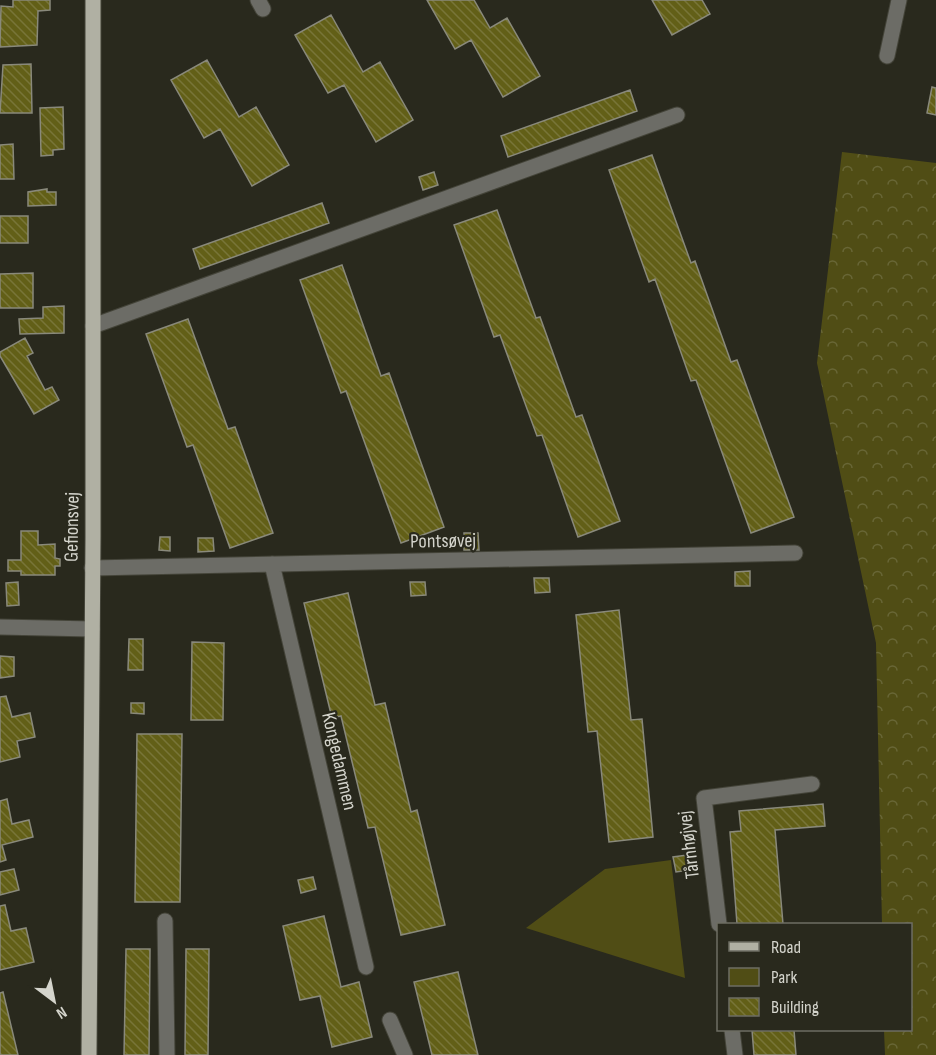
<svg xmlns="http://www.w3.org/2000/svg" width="936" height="1055" viewBox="0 0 936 1055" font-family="'Sofia Sans Condensed',sans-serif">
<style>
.forest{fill:url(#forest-crowns)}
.green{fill:#504d15}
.building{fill:url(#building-back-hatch);stroke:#89897b;stroke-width:1.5}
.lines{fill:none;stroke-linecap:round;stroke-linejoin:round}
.minor-casing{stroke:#444439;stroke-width:17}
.major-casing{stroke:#444439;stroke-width:17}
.minor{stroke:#6c6c66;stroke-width:15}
.major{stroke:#b0b0a3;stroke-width:15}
.labels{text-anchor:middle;stroke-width:4.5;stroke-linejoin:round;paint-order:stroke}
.street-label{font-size:20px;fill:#d4d4cc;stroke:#29291d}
</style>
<defs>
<pattern id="forest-crowns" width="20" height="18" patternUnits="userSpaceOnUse" patternTransform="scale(1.5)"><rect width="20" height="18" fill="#504d15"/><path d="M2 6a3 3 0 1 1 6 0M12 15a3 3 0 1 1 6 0" fill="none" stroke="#686636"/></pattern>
<pattern id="building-back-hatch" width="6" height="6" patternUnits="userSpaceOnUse" patternTransform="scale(1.5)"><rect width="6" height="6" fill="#625f17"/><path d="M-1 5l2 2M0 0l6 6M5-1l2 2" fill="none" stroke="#787538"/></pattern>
</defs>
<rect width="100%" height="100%" fill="#29291d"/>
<path class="forest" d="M842,152L936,163V1055H885L884,1030H910V924H882L876,643L817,363Z"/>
<path class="green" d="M671,860L685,978L526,928L605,869Z"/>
<path class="building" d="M13,0H50V10L38,11L37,45L0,47L1,6L13,7Z
M427,0H474L490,28L507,18L540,76L503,97L471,40L455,49Z
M652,0H702L710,14L672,35Z
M331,15L363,72L380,62L413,120L376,142L344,85L328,93L295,35Z
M207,60L239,117L256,107L289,165L252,186L220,129L204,138L171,80Z
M31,64L32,113H0L3,65Z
M932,87L936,88V115L927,113Z
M630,90L637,111L508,157L501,136Z
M63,107L64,149L53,150V155L41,156L40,108Z
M13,144L14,179H0V145Z
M652,155L691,263L695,261L731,362L737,360L794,517L751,533L696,380L691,381L655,279L649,282L609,170Z
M434,172L438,185L423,190L419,177Z
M47,189V192H56V205L28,206V192Z
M322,203L329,223L200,269L193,249Z
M497,210L536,318L540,317L576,417L582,415L620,521L578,537L542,435L537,436L500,335L494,337L454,225Z
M0,216H28V243H0Z
M342,265L381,376L389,373L444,527L401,543L346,391L341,393L300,280Z
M33,273V308H0V274Z
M64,306V333L20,334L19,319L43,318V307Z
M188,319L228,429L235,427L273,533L230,548L193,445L187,447L146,334Z
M25,338L33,353L27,356L45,390L52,387L59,400L34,414L0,356V352Z
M21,531H38V545L55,544V558L60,559V566H55V575H21V571H8V560H21Z
M464,533H478L479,550H464Z
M160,537H170V551L159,550Z
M198,538H213L214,551L198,552Z
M750,571V586H735V572Z
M534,578H549L550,592L535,593Z
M18,582L19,605L7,606L6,583Z
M410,582H425L426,595L411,596Z
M348,593L375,705L385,703L411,812L417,810L445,925L401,935L375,827L368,828L341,716L332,718L304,603Z
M619,610L631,720L642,719L653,837L609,842L597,731L588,732L576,615Z
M129,639H143V670H128Z
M192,642L224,643L223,720H191Z
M0,656L14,657V676L0,678Z
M6,696L12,717L30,713L35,737L17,741L20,757L0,762V697Z
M131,703H144V714L131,713Z
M137,734H182L180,902H135Z
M7,799L12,824L29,820L33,837L2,845L6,860L0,862V801Z
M823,804L825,826L775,830L783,924H737L730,832L741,831L739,811Z
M687,855L689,870L676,872L673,857Z
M14,869L19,890L0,895V872Z
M313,877L316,889L301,893L298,880Z
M5,905L11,931L26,928L34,962L0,970V906Z
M324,916L341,987L359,982L372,1037L332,1047L320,996L300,1000L283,926Z
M126,949H150L149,1055H124Z
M186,949H209L208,1055H185Z
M458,972L478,1055H432L414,982Z
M3,992L18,1055H0V993Z
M752,1030H794L796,1055H754Z"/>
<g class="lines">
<defs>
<path id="minor" d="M258,0L263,9
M887,56L899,0
M93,326L677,115
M272,564L366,967
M92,568L795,553
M0,627L92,629
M165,921L167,1055
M719,924L704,798L812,784
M390,1020L405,1055
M732,1030L735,1055"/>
<path id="major" d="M89,1055L93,537V0"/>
</defs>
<use href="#minor" class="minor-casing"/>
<use href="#major" class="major-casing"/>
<use href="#minor" class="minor"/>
<use href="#major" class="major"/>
</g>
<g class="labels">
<g class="street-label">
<text transform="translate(71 527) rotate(-89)" y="7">Gefionsvej</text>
<text transform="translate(443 540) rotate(-1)" y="7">Pontsøvej</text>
<text transform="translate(340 761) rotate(77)" y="7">Kongedammen</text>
<text transform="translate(688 845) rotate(-97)" y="7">Tårnhøjvej</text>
</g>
</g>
<rect x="717" y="923" width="195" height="108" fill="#29291d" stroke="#6d6d63" stroke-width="1.5"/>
<rect x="729" y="942" width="30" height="9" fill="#b0b0a3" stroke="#6d6d63" stroke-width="1.5"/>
<text x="771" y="953" font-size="18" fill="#d4d4cc">Road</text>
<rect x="729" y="968" width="30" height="18" fill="#504d15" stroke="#6d6d63" stroke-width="1.5"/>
<text x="771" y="983" font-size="18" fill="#d4d4cc">Park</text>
<rect x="729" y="998" width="30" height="18" fill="url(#building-back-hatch)" stroke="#6d6d63" stroke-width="1.5"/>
<text x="771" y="1013" font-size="18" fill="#d4d4cc">Building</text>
<g transform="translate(54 1001) rotate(148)" stroke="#29291d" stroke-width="4.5" paint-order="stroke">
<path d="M0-4.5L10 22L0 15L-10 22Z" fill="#d4d4cc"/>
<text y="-9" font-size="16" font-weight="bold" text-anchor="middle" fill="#d4d4cc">N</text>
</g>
</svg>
